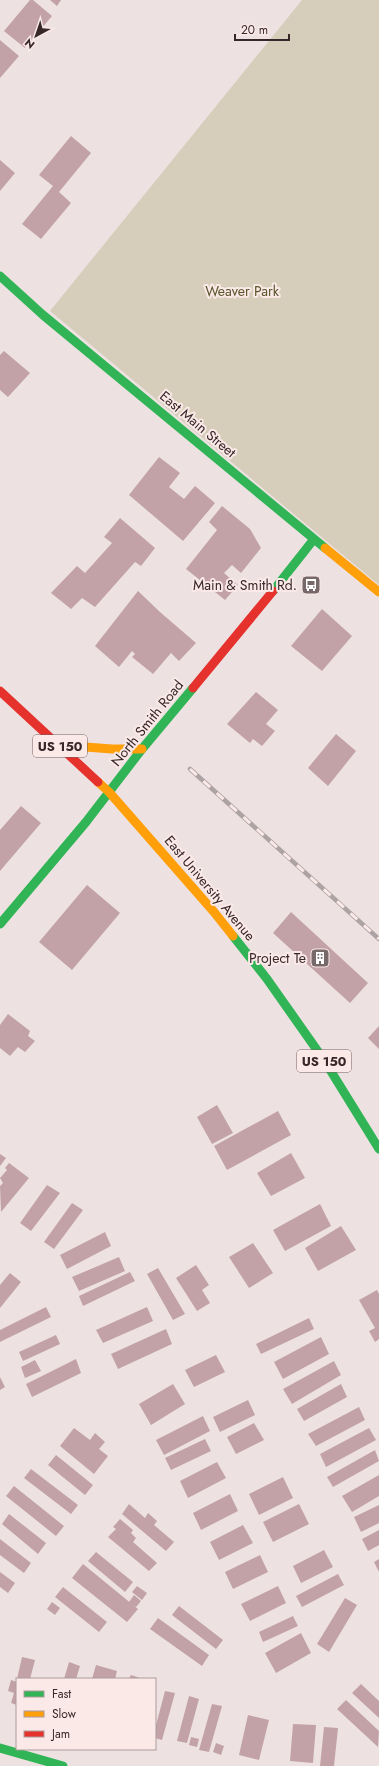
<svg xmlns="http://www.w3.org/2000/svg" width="379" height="1766" viewBox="0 0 379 1766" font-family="Jost,sans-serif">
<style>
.green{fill:#d6ceba}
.building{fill:#c2a2a7}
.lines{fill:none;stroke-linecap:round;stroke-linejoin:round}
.fast{stroke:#30b455;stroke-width:9}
.slow{stroke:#ff9f0a;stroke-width:9}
.jam{stroke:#e5322d;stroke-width:9}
.rail-casing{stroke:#aea3a4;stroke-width:4.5}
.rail{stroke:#fae9e7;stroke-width:3;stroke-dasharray:9;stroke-linecap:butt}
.labels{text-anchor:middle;stroke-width:4;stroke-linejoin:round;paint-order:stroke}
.shield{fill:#fae9e7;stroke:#726162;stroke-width:1}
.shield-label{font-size:13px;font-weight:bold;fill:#372729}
.park-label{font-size:14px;fill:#57542a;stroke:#fae9e7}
.street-label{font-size:14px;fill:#372729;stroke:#fae9e7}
.poi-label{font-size:14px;fill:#372729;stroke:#fae9e7;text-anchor:end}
</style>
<rect width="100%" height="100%" fill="#ede2e1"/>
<path class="green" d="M302,0H379V585L50,311Z"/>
<path class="building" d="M30,0H33L52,16L25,48L4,31Z
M50,0H61L57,6Z
M0,40L19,56L0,78Z
M71,136L91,153L59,192L71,203L41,239L22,224L53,186L39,175Z
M0,160L15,173L0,191Z
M4,351L30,373L8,397L0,390V355Z
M159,457L180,473L169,487L184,499L195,486L215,503L183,541L129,495Z
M222,506L250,529L261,548L241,573L232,565L224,573L238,585L225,600L186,569L217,530L209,522Z
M120,518L155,548L141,566L135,562L95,607L82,598L71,609L51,593L77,566L85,573L112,543L104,537Z
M138,591L160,612L196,643L179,661L171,653L153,674L132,657L135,654L132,651L119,667L95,646Z
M322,609L352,636L322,671L291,646Z
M256,692L278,710L266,724L275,731L262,746L253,739L250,743L227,724Z
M336,734L356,751L328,786L308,768Z
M21,806L41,823L0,871V830Z
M87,885L120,913L72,970L39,942Z
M291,912L368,983L350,1003L273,933Z
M8,1014L30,1031L28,1036L35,1041L25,1052L18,1047L10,1056L0,1048V1025Z
M379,1026V1049L368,1038Z
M217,1105L233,1133L212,1144L197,1117Z
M278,1111L291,1135L227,1170L214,1146Z
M291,1153L305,1178L271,1196L257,1173Z
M0,1154L6,1158L0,1166Z
M9,1163L29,1178L1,1212L0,1186L3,1183L0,1178L7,1170L5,1168Z
M47,1185L60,1193L31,1231L20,1223Z
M72,1203L83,1210L54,1249L44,1242Z
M320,1204L331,1226L285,1251L273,1230Z
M341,1226L356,1250L318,1271L305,1248Z
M105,1232L111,1246L67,1269L60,1255Z
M253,1243L273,1273L249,1288L229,1257Z
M119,1257L125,1271L79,1291L72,1277Z
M196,1265L209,1285L202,1290L210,1303L197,1311L176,1278Z
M158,1268L185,1314L173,1320L147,1274Z
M130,1272L135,1281L83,1306L79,1296Z
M10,1273L21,1282L0,1308V1285Z
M377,1290L379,1294V1339L375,1342L369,1331L375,1328L359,1300Z
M46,1307L51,1317L0,1342V1330Z
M147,1307L153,1321L103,1343L96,1330Z
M309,1318L314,1329L261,1354L256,1344Z
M166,1329L172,1344L118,1369L111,1354Z
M56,1335L60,1344L23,1361L19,1352Z
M321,1337L329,1354L283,1379L274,1362Z
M216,1355L225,1372L194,1387L185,1370Z
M76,1359L81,1373L32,1397L26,1384Z
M35,1360L41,1371L25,1378L21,1367Z
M334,1361L341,1375L292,1404L283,1389Z
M0,1377L5,1387L0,1390Z
M173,1384L185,1404L151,1425L139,1404Z
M341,1384L347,1397L304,1421L297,1409Z
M248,1400L255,1415L220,1432L213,1417Z
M359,1407L365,1420L316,1446L308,1434Z
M203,1416L210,1431L164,1455L156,1440Z
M254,1423L264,1440L236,1454L227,1437Z
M74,1428L90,1440L95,1433L105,1442L99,1449L108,1456L94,1474L60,1446Z
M369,1428L376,1440L326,1467L320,1454Z
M205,1439L211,1451L171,1470L165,1458Z
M375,1450L379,1461L333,1487L327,1477Z
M56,1455L93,1485L85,1495L48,1465Z
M217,1462L226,1478L188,1498L180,1481Z
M31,1469L78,1505L71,1514L24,1478Z
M379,1475V1496L352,1512L342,1496Z
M283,1477L293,1498L259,1515L249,1494Z
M14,1486L64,1526L56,1536L6,1496Z
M230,1494L238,1511L201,1530L193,1513Z
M129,1504L145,1518L148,1513L157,1521L154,1525L174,1542L166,1551L122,1514Z
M299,1504L309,1524L273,1542L263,1522Z
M379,1505V1523L361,1532L354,1517Z
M9,1514L46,1543L38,1554L2,1524Z
M120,1519L133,1530L131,1533L136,1538L133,1542L157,1563L149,1571L108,1537L116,1529L113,1527Z
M243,1525L253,1543L219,1560L210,1542Z
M379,1530V1545L368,1551L362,1539Z
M0,1539L31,1563L24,1573L0,1555Z
M324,1550L333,1567L301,1583L293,1566Z
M96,1552L133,1582L125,1592L88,1561Z
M260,1555L268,1572L233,1589L225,1572Z
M379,1559V1572L374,1562Z
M83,1564L138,1609L127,1622L72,1578Z
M0,1572L15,1583L8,1593L0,1587Z
M338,1574L344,1585L302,1607L296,1596Z
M137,1586L147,1593L142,1600L132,1592Z
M278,1586L286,1603L250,1621L241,1604Z
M63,1587L107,1622L99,1632L55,1597Z
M134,1595L141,1601L136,1607L129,1602Z
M345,1598L357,1605L329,1652L317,1644Z
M52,1602L60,1608L55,1615L47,1609Z
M179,1606L223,1640L216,1649L172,1615Z
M293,1616L298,1626L263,1642L259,1632Z
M158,1618L209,1655L202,1666L150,1629Z
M301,1633L311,1653L276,1673L265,1653Z
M22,1657L35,1660L30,1679H17Z
M69,1662L80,1666L76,1679H64Z
M96,1665L117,1671L115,1679H92Z
M131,1675L143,1679H129Z
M11,1680L17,1682V1705L11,1703L14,1693L8,1691Z
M361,1684L379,1701V1718L352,1693Z
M165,1691L175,1693L162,1740L155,1738V1729Z
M189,1696L199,1699L187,1743L177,1741Z
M346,1700L379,1731L378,1747L337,1709Z
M212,1704L222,1706L209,1752L199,1750Z
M248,1715L269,1720L259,1760L239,1755Z
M293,1724L316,1725L313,1763L290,1761Z
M324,1727L338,1728L334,1766H320Z
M191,1737L199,1739L197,1747L189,1745Z
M216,1743L224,1746L221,1755L213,1752Z"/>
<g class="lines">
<path class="fast" d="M0,276L43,315L325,548
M273,591L314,539
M0,924L86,822L142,749L193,688
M233,936L267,979L324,1060L379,1149
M0,1748L63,1766"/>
<path class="slow" d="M325,548L379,592
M59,745L112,749H142
M98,782L109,792L214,912L233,936"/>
<path class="jam" d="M193,688L273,591
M0,691L98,782"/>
<defs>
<path id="rail" d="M190,769L379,939"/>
</defs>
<use href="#rail" class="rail-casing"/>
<use href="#rail" class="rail"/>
</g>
<defs>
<symbol id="bus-square" viewBox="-11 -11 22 22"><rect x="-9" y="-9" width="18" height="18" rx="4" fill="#776869" stroke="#fae9e7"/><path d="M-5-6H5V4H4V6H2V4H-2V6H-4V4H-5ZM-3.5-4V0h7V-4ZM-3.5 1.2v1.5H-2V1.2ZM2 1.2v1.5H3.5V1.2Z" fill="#fff"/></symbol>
<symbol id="building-square" viewBox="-11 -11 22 22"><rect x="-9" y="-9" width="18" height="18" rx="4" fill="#776869" stroke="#fae9e7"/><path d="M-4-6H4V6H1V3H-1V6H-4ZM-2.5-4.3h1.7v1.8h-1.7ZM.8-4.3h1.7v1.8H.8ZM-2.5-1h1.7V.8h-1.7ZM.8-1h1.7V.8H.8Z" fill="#fff"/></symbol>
</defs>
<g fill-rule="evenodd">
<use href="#bus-square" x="300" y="574" width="22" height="22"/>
<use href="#building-square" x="309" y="947" width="22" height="22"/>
</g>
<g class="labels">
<g class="shield">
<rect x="33" y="735" width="54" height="22" rx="3"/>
<rect x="297" y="1050" width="54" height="22" rx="3"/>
</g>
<g class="shield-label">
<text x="60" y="751">US 150</text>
<text x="324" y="1066">US 150</text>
</g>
<g class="park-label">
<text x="242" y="296">Weaver Park</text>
</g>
<g class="street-label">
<text transform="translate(198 424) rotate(40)" y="5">East Main Street</text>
<text transform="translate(147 723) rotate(-51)" y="5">North Smith Road</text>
<text transform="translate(210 888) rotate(50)" y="5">East University Avenue</text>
</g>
<g class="poi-label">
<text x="297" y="590">Main &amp; Smith Rd.</text>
<text x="306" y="963">Project Te</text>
</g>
</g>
<rect x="16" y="1678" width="140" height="72" fill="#fae9e7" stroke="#ac9b9b"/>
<rect x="24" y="1691" width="20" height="6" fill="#30b455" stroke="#ac9b9b"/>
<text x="52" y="1698" font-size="12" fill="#372729">Fast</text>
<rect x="24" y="1711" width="20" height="6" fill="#ff9f0a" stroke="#ac9b9b"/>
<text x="52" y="1718" font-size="12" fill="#372729">Slow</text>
<rect x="24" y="1731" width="20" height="6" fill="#e5322d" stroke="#ac9b9b"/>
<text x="52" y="1738" font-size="12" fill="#372729">Jam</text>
<g transform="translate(36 36) rotate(220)" stroke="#fae9e7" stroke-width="3" paint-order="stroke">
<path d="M0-3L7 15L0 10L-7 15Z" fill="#372729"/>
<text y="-6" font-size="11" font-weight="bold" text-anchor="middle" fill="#372729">N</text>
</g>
<path d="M235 34v6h54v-6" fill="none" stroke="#372729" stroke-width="2"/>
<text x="241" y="34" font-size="12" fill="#372729" stroke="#fae9e7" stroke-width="3" paint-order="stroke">20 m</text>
</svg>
